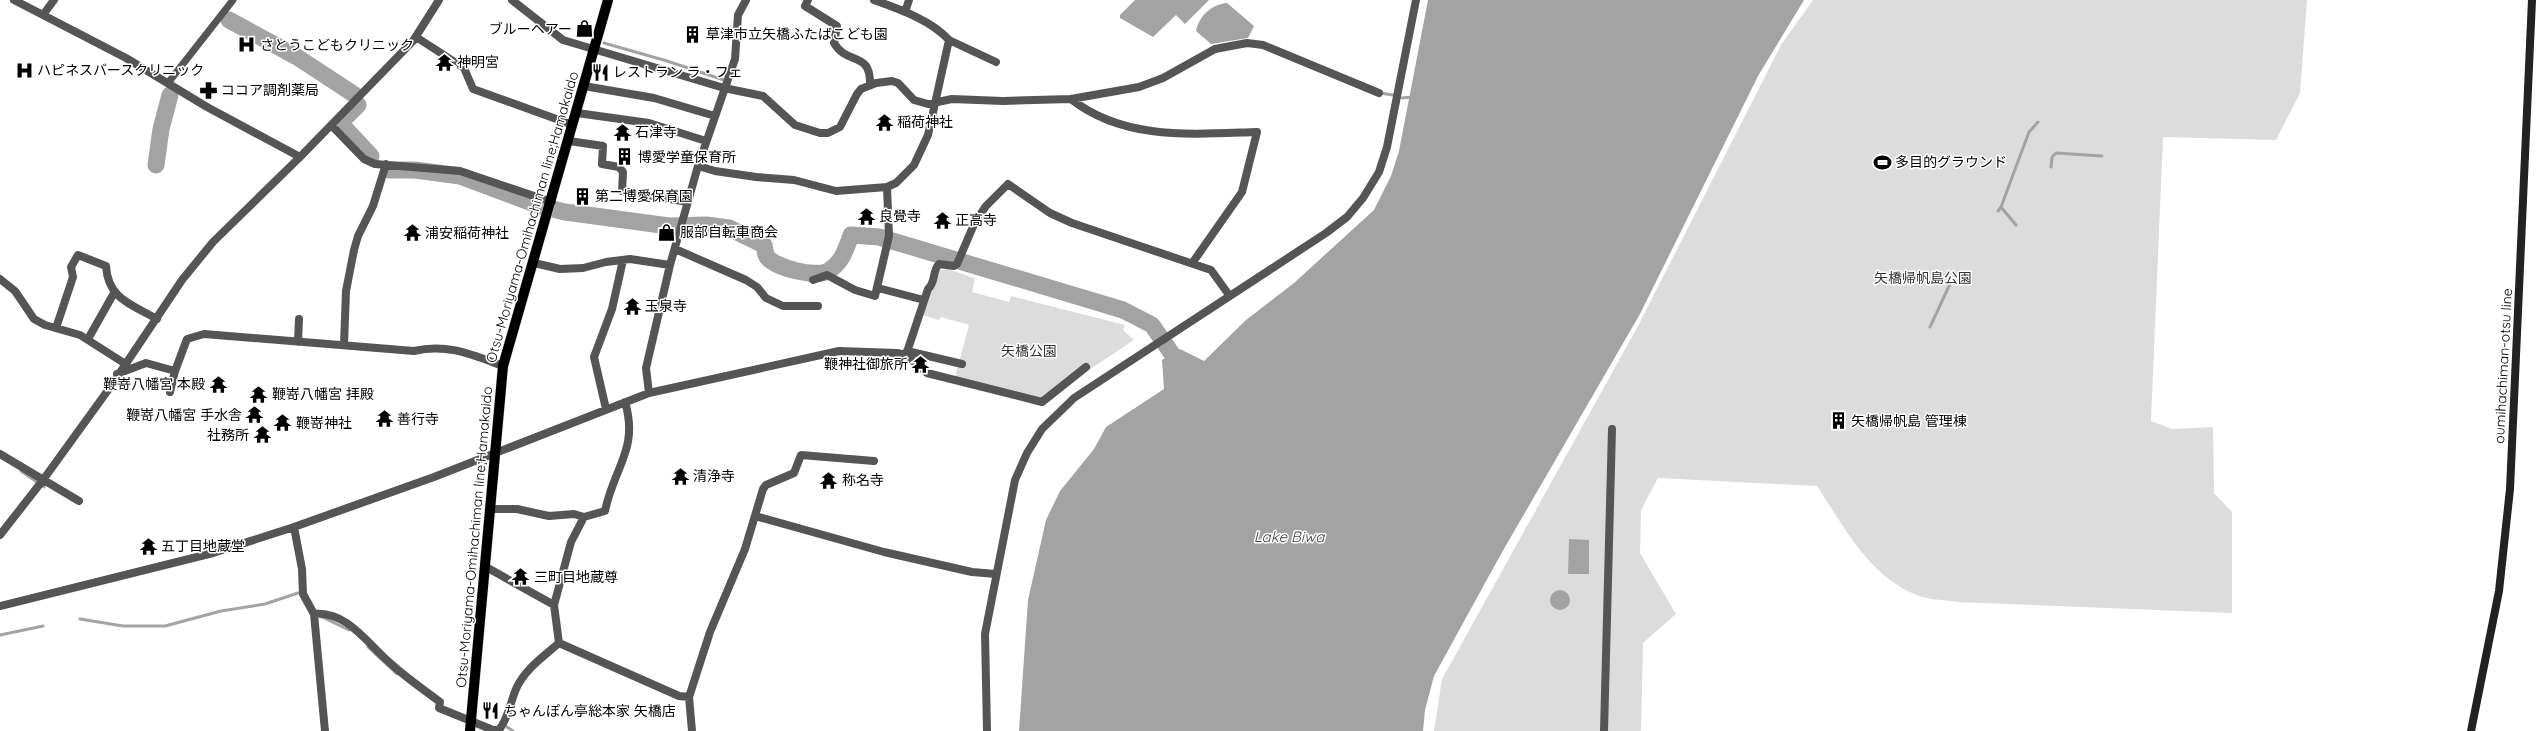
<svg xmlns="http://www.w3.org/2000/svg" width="2539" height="731" viewBox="0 0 2539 731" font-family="Quicksand,'Noto Sans JP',sans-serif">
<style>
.green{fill:#dcdcdc}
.water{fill:#a3a3a3}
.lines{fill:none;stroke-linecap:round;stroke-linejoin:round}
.stream{stroke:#a3a3a3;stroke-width:3}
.river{stroke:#a3a3a3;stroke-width:17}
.primary-casing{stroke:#dbdbdb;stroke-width:11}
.pedestrian{stroke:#555;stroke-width:7}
.minor{stroke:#555;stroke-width:8}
.tertiary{stroke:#555;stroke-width:8}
.secondary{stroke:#222;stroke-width:8}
.primary{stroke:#000;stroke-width:10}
.labels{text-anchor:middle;stroke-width:3;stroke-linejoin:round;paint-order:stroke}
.poi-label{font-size:14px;fill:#000;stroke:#fff;text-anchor:start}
.street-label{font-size:14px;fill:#000;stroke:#fff}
.park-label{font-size:14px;fill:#333;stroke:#fff}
.water-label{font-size:15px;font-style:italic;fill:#444;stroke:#fff}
</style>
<rect width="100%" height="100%" fill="#fff"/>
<path class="green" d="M1813,0H2307L2300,93L2276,140L2163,137L2151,421L2172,429L2213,427L2214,493L2232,512V613L1958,602C1946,600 1931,600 1919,596C1869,577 1845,528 1817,486L1658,478L1641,510L1640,553L1676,614L1643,643L1641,731H1434L1442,679L1638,326L1781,45Z
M948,269L974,278L976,273L972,292L1009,302L1011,296L1125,325L1123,330L1134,340L1066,385L1043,404L954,381L969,325L941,317L939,320L922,315L939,271Z"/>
<path class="water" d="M1135,0H1209L1185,24L1176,15L1153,37L1120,18V15Z
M1428,0H1804L1758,76L1640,314L1501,554L1434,676L1425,710L1423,731H1019L1028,600L1046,520L1060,491L1094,449L1106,427L1164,389L1162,360L1180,349L1204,361L1246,320L1294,283L1374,210L1391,176L1399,151Z
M1227,3L1254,26L1248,38L1211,44L1196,31C1199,16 1212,4 1227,3Z
M1569,539L1589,540V574H1568Z
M1550 600a10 10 0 1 1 20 0a10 10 0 1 1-20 0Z"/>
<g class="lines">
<path class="stream" d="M604,43L667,61L724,80
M1380,93L1393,95
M1402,98L1412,97
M2051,167L2052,157L2056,153L2102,156
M2001,207L2029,132L2038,122
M1998,211L2001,207L2016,225
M1930,327L1950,284
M21,471L44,487
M322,617L349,630
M80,619L123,626H165L221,611L265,604L298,593
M0,635L43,626
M368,647L397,674
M507,727L513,731"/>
<path class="river" d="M229,20L297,57L355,95
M358,105L341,122L342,125L371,156
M156,165L161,129L170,95
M389,170H415L460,176L540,206L565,212L669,226L706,225L729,228L764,245C765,248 765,254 767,257C776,268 816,278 828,271C842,263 846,249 851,235L879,237L1123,310L1152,325L1172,354"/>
<defs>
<path id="primary" d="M470,731L503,366L608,0"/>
</defs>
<use href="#primary" class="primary-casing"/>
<path class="pedestrian" d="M168,83L233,0"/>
<path class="minor" d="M14,0L126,58L207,107L300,157
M512,0L563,40L724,88L763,96L795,125L820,133H828L840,127L857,94L861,89L876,83L892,81L898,83L914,100L928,104L952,99L1003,101L1071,99L1139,87L1163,78L1215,49L1247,43L1263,45L1379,93
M808,0L805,6L837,26L834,43C847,66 871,50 870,85
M905,12L909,0
M43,15L54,0
M416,37L464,68L473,89L573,125
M949,40L996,62
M584,86L654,98L715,116
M1071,99C1124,141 1194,134 1257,132L1242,192L1193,262
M577,113L649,123L706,141
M331,125L364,159L375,164L460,171L552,202
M569,141L603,146L602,164L619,167L623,172L622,191L688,202
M698,166L715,171L756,177L794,180L836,191L887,187L896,183L914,165L928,135L949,40C931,20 899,9 874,0
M675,249L746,280L757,287L766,298L783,306H818
M534,263L560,269L583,268L606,262L630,259L670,265
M0,279L15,291L34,319L45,325L80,335L124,363
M813,280L827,275L855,290L875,296L889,236L887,187
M878,288L924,300
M56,328L73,277L71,267L78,255L106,266C108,299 131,304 157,319
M88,339L114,293
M298,342L299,319
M344,345L346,291L354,250L358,236L373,206L386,164
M907,351L962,364
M906,355L928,289C936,282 932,271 939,264L954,266L957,264L975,222L986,206L1008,184L1050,213L1072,223L1211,270L1229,295
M117,374L146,363L175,371L187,339L204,334L414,351C447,343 473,355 503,366
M170,392L175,371
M649,393L646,368L670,265L698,166L735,59L738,15L746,0
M625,402C639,449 614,467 605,511L584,517L571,542L554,605L559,643L679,696L689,697
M606,409L594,357L612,309L623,260
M0,454L79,501
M490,509H517L549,516L574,514L584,517
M755,516L884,552L972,572L996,574
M294,527L302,569L303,594L314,614L325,731
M0,535L43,480L111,386L182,280L213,242L300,157L413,41L439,0
M486,567L554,605
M0,606L213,553L294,527L434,477L649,393L839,351L897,353L906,355L927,373L1042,402L1086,367
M314,614C346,610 368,644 389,662C405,677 423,689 440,702L439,708L493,730H499C509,717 510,703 516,689C525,669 543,657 559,643
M692,731L689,697L710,632L745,549L763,489L766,485L794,473L801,455L874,461"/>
<path class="tertiary" d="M987,731L985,634L1015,480L1027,453L1042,429L1074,398L1326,233L1347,217L1363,198L1379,172L1387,147L1416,0
M1604,731L1612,429"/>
<path class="secondary" d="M2471,731L2499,591L2510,489L2532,0"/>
<use href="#primary" class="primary"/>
</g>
<defs>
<symbol id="shop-bare" viewBox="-9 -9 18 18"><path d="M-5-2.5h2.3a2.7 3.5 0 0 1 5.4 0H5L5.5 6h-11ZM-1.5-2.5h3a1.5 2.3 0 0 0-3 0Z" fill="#000" stroke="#fff" stroke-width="2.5" paint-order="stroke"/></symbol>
<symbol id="building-bare" viewBox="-9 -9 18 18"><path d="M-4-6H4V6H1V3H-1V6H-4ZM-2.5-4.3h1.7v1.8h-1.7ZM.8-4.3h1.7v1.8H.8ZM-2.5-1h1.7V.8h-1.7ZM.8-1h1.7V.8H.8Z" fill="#000" stroke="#fff" stroke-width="2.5" paint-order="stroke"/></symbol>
<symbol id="hospital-bare" viewBox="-9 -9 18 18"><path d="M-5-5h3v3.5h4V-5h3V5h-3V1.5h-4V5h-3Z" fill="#000" stroke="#fff" stroke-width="2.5" paint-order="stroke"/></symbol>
<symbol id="temple-bare" viewBox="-9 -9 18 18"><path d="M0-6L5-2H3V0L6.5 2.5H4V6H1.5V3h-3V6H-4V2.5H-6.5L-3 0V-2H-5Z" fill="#000" stroke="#fff" stroke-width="2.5" paint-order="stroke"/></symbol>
<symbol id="restaurant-bare" viewBox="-9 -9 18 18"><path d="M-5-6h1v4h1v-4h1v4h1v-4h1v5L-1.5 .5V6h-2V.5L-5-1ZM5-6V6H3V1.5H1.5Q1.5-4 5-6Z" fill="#000" stroke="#fff" stroke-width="2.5" paint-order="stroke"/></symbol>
<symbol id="pharmacy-bare" viewBox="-9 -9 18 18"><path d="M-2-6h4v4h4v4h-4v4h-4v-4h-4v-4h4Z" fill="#000" stroke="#fff" stroke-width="2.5" paint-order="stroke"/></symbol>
<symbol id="stadium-bare" viewBox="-9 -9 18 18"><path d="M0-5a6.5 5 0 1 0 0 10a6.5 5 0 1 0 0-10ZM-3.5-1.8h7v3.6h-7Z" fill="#000" stroke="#fff" stroke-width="2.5" paint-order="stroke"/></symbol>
</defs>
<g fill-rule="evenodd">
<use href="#shop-bare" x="572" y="16" width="25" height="25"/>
<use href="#building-bare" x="680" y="22" width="25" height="25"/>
<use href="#hospital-bare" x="234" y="32" width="25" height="25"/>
<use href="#temple-bare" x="432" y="50" width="25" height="25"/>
<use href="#hospital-bare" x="12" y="58" width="25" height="25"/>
<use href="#restaurant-bare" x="588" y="60" width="25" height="25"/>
<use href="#pharmacy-bare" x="196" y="78" width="25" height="25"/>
<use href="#temple-bare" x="872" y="110" width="25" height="25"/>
<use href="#temple-bare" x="610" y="120" width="25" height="25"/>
<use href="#building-bare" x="612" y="144" width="25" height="25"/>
<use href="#stadium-bare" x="1870" y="150" width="25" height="25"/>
<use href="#building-bare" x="570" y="184" width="25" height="25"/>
<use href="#temple-bare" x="854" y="204" width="25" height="25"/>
<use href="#temple-bare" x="930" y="208" width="25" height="25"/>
<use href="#shop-bare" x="654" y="220" width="25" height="25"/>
<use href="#temple-bare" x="400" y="220" width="25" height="25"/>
<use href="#temple-bare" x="620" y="294" width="25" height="25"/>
<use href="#temple-bare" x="908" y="352" width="25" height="25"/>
<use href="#temple-bare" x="206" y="372" width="25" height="25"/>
<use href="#temple-bare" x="246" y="382" width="25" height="25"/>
<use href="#temple-bare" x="242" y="402" width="25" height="25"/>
<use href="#temple-bare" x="372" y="406" width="25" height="25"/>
<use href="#building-bare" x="1826" y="408" width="25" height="25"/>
<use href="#temple-bare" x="270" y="410" width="25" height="25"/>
<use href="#temple-bare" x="250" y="422" width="25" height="25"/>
<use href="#temple-bare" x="668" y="464" width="25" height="25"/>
<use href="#temple-bare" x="816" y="468" width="25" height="25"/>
<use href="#temple-bare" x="136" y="534" width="25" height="25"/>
<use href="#temple-bare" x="508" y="564" width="25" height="25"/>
<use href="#restaurant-bare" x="478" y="698" width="25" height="25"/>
</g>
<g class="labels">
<g class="poi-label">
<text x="572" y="34" text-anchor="end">ブルーヘアー</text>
<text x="706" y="39">草津市立矢橋ふたばこども園</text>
<text x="260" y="50">さとうこどもクリニック</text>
<text x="457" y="67">神明宮</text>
<text x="37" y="75">ハピネスバースクリニック</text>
<text x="613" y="77">レストラン ラ・フェ</text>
<text x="221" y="95">ココア調剤薬局</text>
<text x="897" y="127">稲荷神社</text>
<text x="635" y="137">石津寺</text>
<text x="638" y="162">博愛学童保育所</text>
<text x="1895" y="167">多目的グラウンド</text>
<text x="595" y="201">第二博愛保育園</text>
<text x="879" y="221">良覺寺</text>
<text x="955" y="225">正高寺</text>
<text x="680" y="237">服部自転車商会</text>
<text x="425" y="238">浦安稲荷神社</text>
<text x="645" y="311">玉泉寺</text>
<text x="908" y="369" text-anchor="end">鞭神社御旅所</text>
<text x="205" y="389" text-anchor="end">鞭嵜八幡宮 本殿</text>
<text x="272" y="399">鞭嵜八幡宮 拝殿</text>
<text x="242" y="420" text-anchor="end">鞭嵜八幡宮 手水舎</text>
<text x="397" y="424">善行寺</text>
<text x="1851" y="426">矢橋帰帆島 管理棟</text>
<text x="296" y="428">鞭嵜神社</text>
<text x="249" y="440" text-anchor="end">社務所</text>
<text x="693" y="481">清浄寺</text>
<text x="842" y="485">称名寺</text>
<text x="161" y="551">五丁目地蔵堂</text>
<text x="534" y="582">三町目地蔵尊</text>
<text x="504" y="716">ちゃんぽん亭総本家 矢橋店</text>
</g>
<g class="street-label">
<text transform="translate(532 217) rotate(-74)" y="5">Otsu-Moriyama-Omihachiman line;Hamakaido</text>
<text transform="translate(2503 366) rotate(-87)" y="5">oumihachiman-otsu line</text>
<text transform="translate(474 537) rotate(-85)" y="5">Otsu-Moriyama-Omihachiman line;Hamakaido</text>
</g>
<g class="park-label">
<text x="1923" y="283">矢橋帰帆島公園</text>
<text x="1029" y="356">矢橋公園</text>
</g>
<g class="water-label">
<text x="1289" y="542">Lake Biwa</text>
</g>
</g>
</svg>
